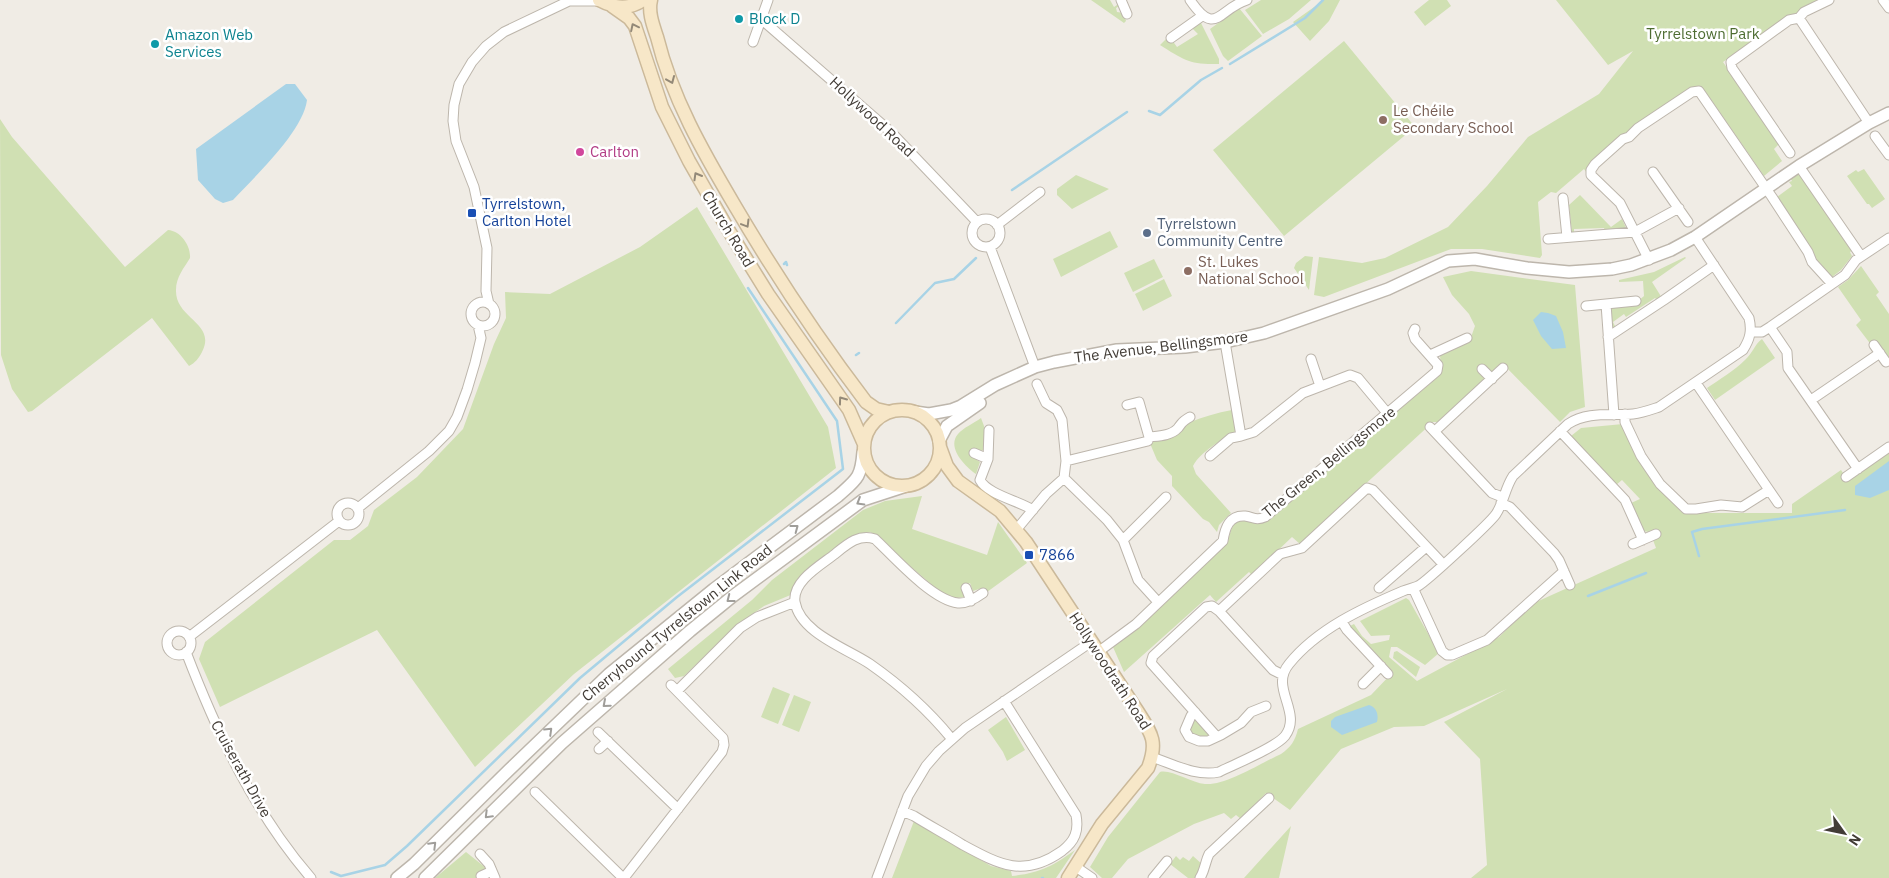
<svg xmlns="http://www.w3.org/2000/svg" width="1889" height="878" viewBox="0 0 1889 878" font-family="'IBM Plex Sans',sans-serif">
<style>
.green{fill:#d0e0b3}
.water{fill:#a8d3e6}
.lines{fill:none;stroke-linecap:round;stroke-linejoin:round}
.stream{stroke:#a8d3e6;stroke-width:2.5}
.minor-casing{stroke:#bdb6ac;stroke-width:11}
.tertiary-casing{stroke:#bdb6ac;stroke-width:14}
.secondary-casing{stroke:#cbb99a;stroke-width:15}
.minor{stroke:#fff;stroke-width:9}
.tertiary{stroke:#fff;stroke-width:11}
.secondary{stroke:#f7e7c8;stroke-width:12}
.oneway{stroke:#938978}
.oneway2{stroke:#a09e9a}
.culture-dot{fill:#0f9aa8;stroke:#fff;stroke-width:2}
.education-dot{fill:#8d6e63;stroke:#fff;stroke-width:2}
.hotel-dot{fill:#d1479c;stroke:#fff;stroke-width:2}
.transit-dot{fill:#1a4fb4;stroke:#fff;stroke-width:2}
.service-dot{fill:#5c6f8a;stroke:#fff;stroke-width:2}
.labels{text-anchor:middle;stroke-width:5;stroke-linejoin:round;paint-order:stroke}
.culture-label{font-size:15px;fill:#0d838f;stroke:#fff;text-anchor:start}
.park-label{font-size:15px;fill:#4d6c31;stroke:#fff}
.education-label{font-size:15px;fill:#785e54;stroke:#fff;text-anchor:start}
.street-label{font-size:15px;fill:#423c36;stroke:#fff}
.hotel-label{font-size:15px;fill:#b23c85;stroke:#fff;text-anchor:start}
.transit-label{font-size:15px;fill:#164399;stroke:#fff;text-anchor:start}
.service-label{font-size:15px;fill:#4e5e75;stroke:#fff;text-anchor:start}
</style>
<rect width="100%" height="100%" fill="#f0ece5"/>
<path class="green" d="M1091,0H1110L1114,7L1120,3L1121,5L1116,8L1117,12L1124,13L1126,21L1124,23Z
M1261,0H1311L1289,19L1263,34L1245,10Z
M1324,0H1340L1329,21L1310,41L1293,22Z
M1429,0H1447L1451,6L1425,26L1414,12Z
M1556,0H1823L1798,13L1723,62L1779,142L1778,145L1774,149L1782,161L1764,176L1705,91L1702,88L1629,136L1589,176L1584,169L1556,193L1551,192L1538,202L1542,255L1540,258L1482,249H1451L1324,297L1314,295L1319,257L1362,263L1385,258L1448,227L1487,186L1528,137L1599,94L1633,51L1608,65Z
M1239,8L1262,36L1228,61L1223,56L1210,29Z
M1200,21L1219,59V64C1190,65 1184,60 1160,45L1169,36L1177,47L1198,34L1192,28Z
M1344,41L1415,127L1284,236L1213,150Z
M0,119L12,137L125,267L168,230C181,231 191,246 190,258C184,268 176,277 176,290C175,319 217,323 202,352C199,358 195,363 189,366L152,318L32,411L28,412L12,389L1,355Z
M1864,169L1885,199L1872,208L1869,204H1867L1847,176L1856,170L1858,172Z
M1796,174H1800L1853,250L1850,252L1852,256L1841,270L1832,277L1819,262H1815L1813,259L1815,255L1779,202L1777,197L1792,186L1789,182L1792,181L1790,178Z
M1076,175L1109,189L1072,209L1057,195V189Z
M1580,195L1611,227L1622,219L1626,228L1625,229L1605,231L1604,228L1574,229V234L1572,233L1569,205Z
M697,207L828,427L836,468L574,674L475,767L377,630L220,707L199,659L205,642L334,540H350L368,526L374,510L417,477L463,429L494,344L506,318L505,292L550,294L640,247Z
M1110,231L1118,247L1061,277L1053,259Z
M1305,256L1313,257L1309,290L1294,268L1296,263Z
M1685,257L1686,258L1652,282L1662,298L1657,300L1655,298L1626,317L1624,314L1613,322L1616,328L1611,326L1610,307L1637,302L1644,296L1643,281L1619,282V280L1654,272Z
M1154,259L1163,277L1133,292L1124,273Z
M1861,266L1879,292L1876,295L1889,314V360L1872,346L1856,325L1861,320L1838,287L1848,280Z
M1471,271L1575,285L1585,407L1570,412L1560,422L1503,364L1440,422H1433L1300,544L1292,537L1252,575L1249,572L1216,602L1210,595L1124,672L1113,647L1151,616L1228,542C1235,505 1250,529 1268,520L1438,377L1441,368L1440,355L1470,340L1475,326L1469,314L1452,295L1443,277Z
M1164,279L1172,296L1143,311L1135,294Z
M1762,339L1775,358L1715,400L1707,388C1720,379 1734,371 1745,360C1753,353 1754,345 1762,339Z
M1232,410L1236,431C1223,439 1200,452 1193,466L1196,474L1231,513L1219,525L1217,532L1209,522L1203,519L1172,486V476L1157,460L1149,441C1176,428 1202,415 1232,410Z
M981,418L984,426L985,449L981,451L975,448L971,456L980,462L976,474C966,467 946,448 958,434C963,428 974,423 981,418Z
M1623,424L1635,453L1691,513H1792V504L1841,470L1847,479L1889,451V878H1471L1487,865L1480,759L1444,722L1507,689L1424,726L1394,727L1341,749L1290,810L1266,793L1241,819L1236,815L1231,819L1224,813L1194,824L1128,859L1112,878H1102L1090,867L1108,837L1160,772C1171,769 1191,783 1205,784C1225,786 1261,763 1281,754C1291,747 1295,741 1298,729L1371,695L1393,672L1350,626L1354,624L1362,636L1371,644L1389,640L1390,635L1371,636L1360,621L1406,598L1409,600L1439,653L1425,665L1397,647H1391L1389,657L1417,681L1499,637L1534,603L1656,548L1653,540L1659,536L1655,529L1648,532L1644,531L1631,503L1640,499L1622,480L1616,485L1571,436L1581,428Z
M922,496L912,529L987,555L998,522L1027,563L987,592L982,588L973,591L970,583L964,586L965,593L964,597L957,598L951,597L939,591L903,560L880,537L870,532L855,535L810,569L793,594L764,606L737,625L684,676L675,678L668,669L752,600L772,580L863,510L885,501Z
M1397,651L1420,667L1416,677L1393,658L1394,652Z
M773,687L790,694L778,724L761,717Z
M794,695L811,702L799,732L782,725Z
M1006,717L1025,750L1007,761L1003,752L988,730Z
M1196,718L1210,733L1209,736L1204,738L1191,733L1190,729L1193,719Z
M914,821L991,866L1011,871L1012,876C1040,873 1053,866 1075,850L1056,878H892Z
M1291,826L1279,878H1244Z
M466,852L486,868L478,876L479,878H435Z
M1176,856L1180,860L1183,857L1189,861L1193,856L1203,865L1197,878H1188L1170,864Z"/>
<path class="water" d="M286,84H295L307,100C303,132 255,176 233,200L223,203L215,199L198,180L196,149Z
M1541,312L1548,313L1556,316L1563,332L1566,348L1552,349L1541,336L1533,320Z
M1889,461V490L1870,498L1855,495V486Z
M1369,705C1376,707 1379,714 1377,722L1342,735L1331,727V721L1335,717Z"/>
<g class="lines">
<path class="stream" d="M1230,64L1305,18L1323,0
M1149,111L1160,115L1201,80L1222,68
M1012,190L1127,112
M784,264L786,262L787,265
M896,323L935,283L954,279L976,258
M856,355L859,353
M1699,556L1692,532L1702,529L1845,510
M1588,596L1646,573
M331,872L341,876L385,865L407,846L580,678L677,597L843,469L837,421L748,288
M1042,878H1043"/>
<defs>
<path id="minor" d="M1121,0L1127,14
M1190,0C1216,38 1218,9 1247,0
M1883,0L1889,8
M1799,18L1869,123
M761,19L892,133L977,222
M1171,38L1202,16
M753,42L768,0
M1875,136L1889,155
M1790,153L1732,68L1731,62L1789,20L1799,18L1804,12L1829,0
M1799,166L1861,256
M1653,172L1688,222
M1563,198L1567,237
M972 233a14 14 0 1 1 28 0a14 14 0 1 1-28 0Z
M997,225L1040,192
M1548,239L1635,232L1679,208
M990,247L1035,367
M1649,260L1620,203L1591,175V170L1595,164L1623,139L1629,137L1638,128L1692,92L1699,91L1772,197L1808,252L1812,262L1832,284
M471 314a12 12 0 1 1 24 0a12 12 0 1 1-24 0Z
M489,304L486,291L487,248L474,187L456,141L453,121L454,105L459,84L472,62L486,46L504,32L569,1H600
M1606,304L1614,415
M1586,306L1636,301
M1770,327L1787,352L1788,368L1858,469
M1751,332H1762L1770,327L1845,275L1856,260L1889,238
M1608,337L1664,300L1714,265
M1225,342L1241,436L1254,432L1303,393L1350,375L1358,378L1388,414
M1874,345L1886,362
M1430,355L1467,338
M1311,359L1320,386
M1482,369L1492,379
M1696,383L1778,503
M1811,400L1880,353
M1127,405L1139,402L1149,437C1158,436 1171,436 1178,428C1183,422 1181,422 1190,417
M1625,414V422L1641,456L1660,484L1686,509H1696L1721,505L1742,507L1769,490
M1430,427L1492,493L1502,497
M989,430L988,459L980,480C987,494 1019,501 1033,510
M1435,431L1503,368
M1560,431L1625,500L1643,540
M974,453L988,459
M1210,456L1231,438L1241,436
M1066,461L1148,441L1149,437
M1846,477L1889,447
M1064,478L1107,520L1123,540L1138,580L1158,602
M337 514a11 11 0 1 1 22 0a11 11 0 1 1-22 0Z
M1501,503L1510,507L1554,553L1559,560L1570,585
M358,508L429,451L449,431L457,417L467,390L475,363L481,338L478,325
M1016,530L1046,494L1064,478L1066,461L1062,420L1057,410L1046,403L1037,384
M1123,540L1166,497
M1633,544L1656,534
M966,588L971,601
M1379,588L1426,547
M1413,588L1442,651L1447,655H1452L1487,640L1564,571
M1219,611L1273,670L1283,675
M1342,622L1347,630L1388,674
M167 643a12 12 0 1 1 24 0a12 12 0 1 1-24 0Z
M189,637L339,521
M186,652C217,733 254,812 311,878
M1098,652L1136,624L1223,541C1225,528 1229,515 1245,516C1253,517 1256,521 1265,517L1437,371L1438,365L1415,339L1413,333L1415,329
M1363,684L1381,666
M677,691L740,628L757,617L795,602
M1195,712L1191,716L1185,730L1189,737L1199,741H1208L1221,735L1241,723L1251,712L1266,706
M598,732L678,809
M1217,737L1151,663L1153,656L1206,607L1212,606L1219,611L1280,554L1302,548L1367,488L1373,490L1443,564
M951,738C928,710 900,685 870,664C848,649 800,633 795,602C792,581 821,565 835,554C846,545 859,533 875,539C894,557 932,600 958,603C967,604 976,598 983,593
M599,749L608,741
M1152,757C1173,764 1196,777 1219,772C1235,764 1275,748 1285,736C1303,712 1269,688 1289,664C1317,629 1363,608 1403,591C1408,589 1413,588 1418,586C1426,582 1491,522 1496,514C1504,502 1505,488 1513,476L1568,424C1588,411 1611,416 1633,414C1642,413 1650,410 1659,407L1743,350C1750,339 1752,331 1749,318L1695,237
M535,792L623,878
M902,811L914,816C930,826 947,835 963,845C1000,865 1024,878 1062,851C1075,841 1079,831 1076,815L1004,701
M480,854L489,864L495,878
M1076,867L1092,878
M481,876L492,871
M624,878L722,752L724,745L723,738L671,685
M877,878L908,796L926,766L939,751L965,728L1091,642
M1153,878L1167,861
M1200,878C1205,870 1205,862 1209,854L1269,798"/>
<path id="tertiary" d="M915,412L929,414L951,410L961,406L995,385L1035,367L1054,362L1117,350L1185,347L1225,342L1264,333L1388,289L1448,261L1475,259L1527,268L1569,272L1612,269L1631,265L1671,250L1695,237L1799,166L1869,123L1889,113
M939,441L947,426L980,403
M397,878L414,864L509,770L609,674L714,589L838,496C857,479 861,478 863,452
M425,878L562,743L690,631L733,596L863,500L906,486"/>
<path id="secondary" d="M599,0C614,8 629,10 643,0
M651,0C648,12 653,25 657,37C672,98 703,152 735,206C775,274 818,339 866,402L876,409L889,412
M612,6L629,18L635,26L662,107L689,161L729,231L768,294L849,410L864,444
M864 448a38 38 0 1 1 76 0a38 38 0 1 1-76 0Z
M940,447L947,466L958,481L1000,511L1026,542L1138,712C1152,734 1158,742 1148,768L1102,824L1068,878"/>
</defs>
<use href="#minor" class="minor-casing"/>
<use href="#tertiary" class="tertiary-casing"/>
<use href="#secondary" class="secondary-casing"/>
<use href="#minor" class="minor"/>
<use href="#tertiary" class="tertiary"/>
<use href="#secondary" class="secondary"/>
</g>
<defs><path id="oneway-chevron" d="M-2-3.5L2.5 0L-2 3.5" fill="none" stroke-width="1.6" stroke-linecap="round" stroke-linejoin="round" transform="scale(1.25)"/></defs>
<g class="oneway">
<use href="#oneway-chevron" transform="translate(634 27) rotate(-116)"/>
<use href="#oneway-chevron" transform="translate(671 80) rotate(67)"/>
<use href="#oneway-chevron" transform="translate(697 176) rotate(-120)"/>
<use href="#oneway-chevron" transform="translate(746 224) rotate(59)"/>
<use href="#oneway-chevron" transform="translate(842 400) rotate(-126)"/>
</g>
<g class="oneway2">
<use href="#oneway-chevron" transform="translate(860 502) rotate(149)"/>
<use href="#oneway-chevron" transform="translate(795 528) rotate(-37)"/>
<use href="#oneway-chevron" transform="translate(730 599) rotate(142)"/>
<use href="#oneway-chevron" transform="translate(606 704) rotate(139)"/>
<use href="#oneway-chevron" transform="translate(549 731) rotate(-44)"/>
<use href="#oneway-chevron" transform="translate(488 815) rotate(135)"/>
<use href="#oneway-chevron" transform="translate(433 845) rotate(-45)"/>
</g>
<g class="culture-dot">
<circle cx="739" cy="19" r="5"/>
<circle cx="155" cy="44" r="5"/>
</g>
<g class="education-dot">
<circle cx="1383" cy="120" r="5"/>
<circle cx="1188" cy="271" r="5"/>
</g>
<circle class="hotel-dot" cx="580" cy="152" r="5"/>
<g class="transit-dot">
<rect x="467" y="208" width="10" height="10" rx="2.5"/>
<rect x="1024" y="550" width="10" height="10" rx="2.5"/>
</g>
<circle class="service-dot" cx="1147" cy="233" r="5"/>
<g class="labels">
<g class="culture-label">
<text x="749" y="24">Block D</text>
<text x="165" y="40">Amazon Web<tspan x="165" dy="17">Services</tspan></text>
</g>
<g class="park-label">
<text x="1703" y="39">Tyrrelstown Park</text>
</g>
<g class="education-label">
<text x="1393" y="116">Le Chéile<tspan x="1393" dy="17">Secondary School</tspan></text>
<text x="1198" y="267">St. Lukes<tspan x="1198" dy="17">National School</tspan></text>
</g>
<g class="street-label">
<text transform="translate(872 117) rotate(43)" y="5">Hollywood Road</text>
<text transform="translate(728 229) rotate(59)" y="5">Church Road</text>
<text transform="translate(1161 347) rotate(-7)" y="5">The Avenue, Bellingsmore</text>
<text transform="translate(1329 462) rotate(-39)" y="5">The Green, Bellingsmore</text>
<text transform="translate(677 623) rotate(-39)" y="5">Cherryhound Tyrrelstown Link Road</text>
<text transform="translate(1110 671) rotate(57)" y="5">Hollywoodrath Road</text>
<text transform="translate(241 769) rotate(61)" y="5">Cruiserath Drive</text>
</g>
<g class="hotel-label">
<text x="590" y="157">Carlton</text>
</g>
<g class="transit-label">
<text x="482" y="209">Tyrrelstown,<tspan x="482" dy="17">Carlton Hotel</tspan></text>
<text x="1039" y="560">7866</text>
</g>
<g class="service-label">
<text x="1157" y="229">Tyrrelstown<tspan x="1157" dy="17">Community Centre</tspan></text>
</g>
</g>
<g transform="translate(1844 833) rotate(123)" stroke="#ffffff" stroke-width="4" paint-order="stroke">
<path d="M0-4L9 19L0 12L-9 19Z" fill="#423c36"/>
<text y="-8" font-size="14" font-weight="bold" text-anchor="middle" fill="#423c36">N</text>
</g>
</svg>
